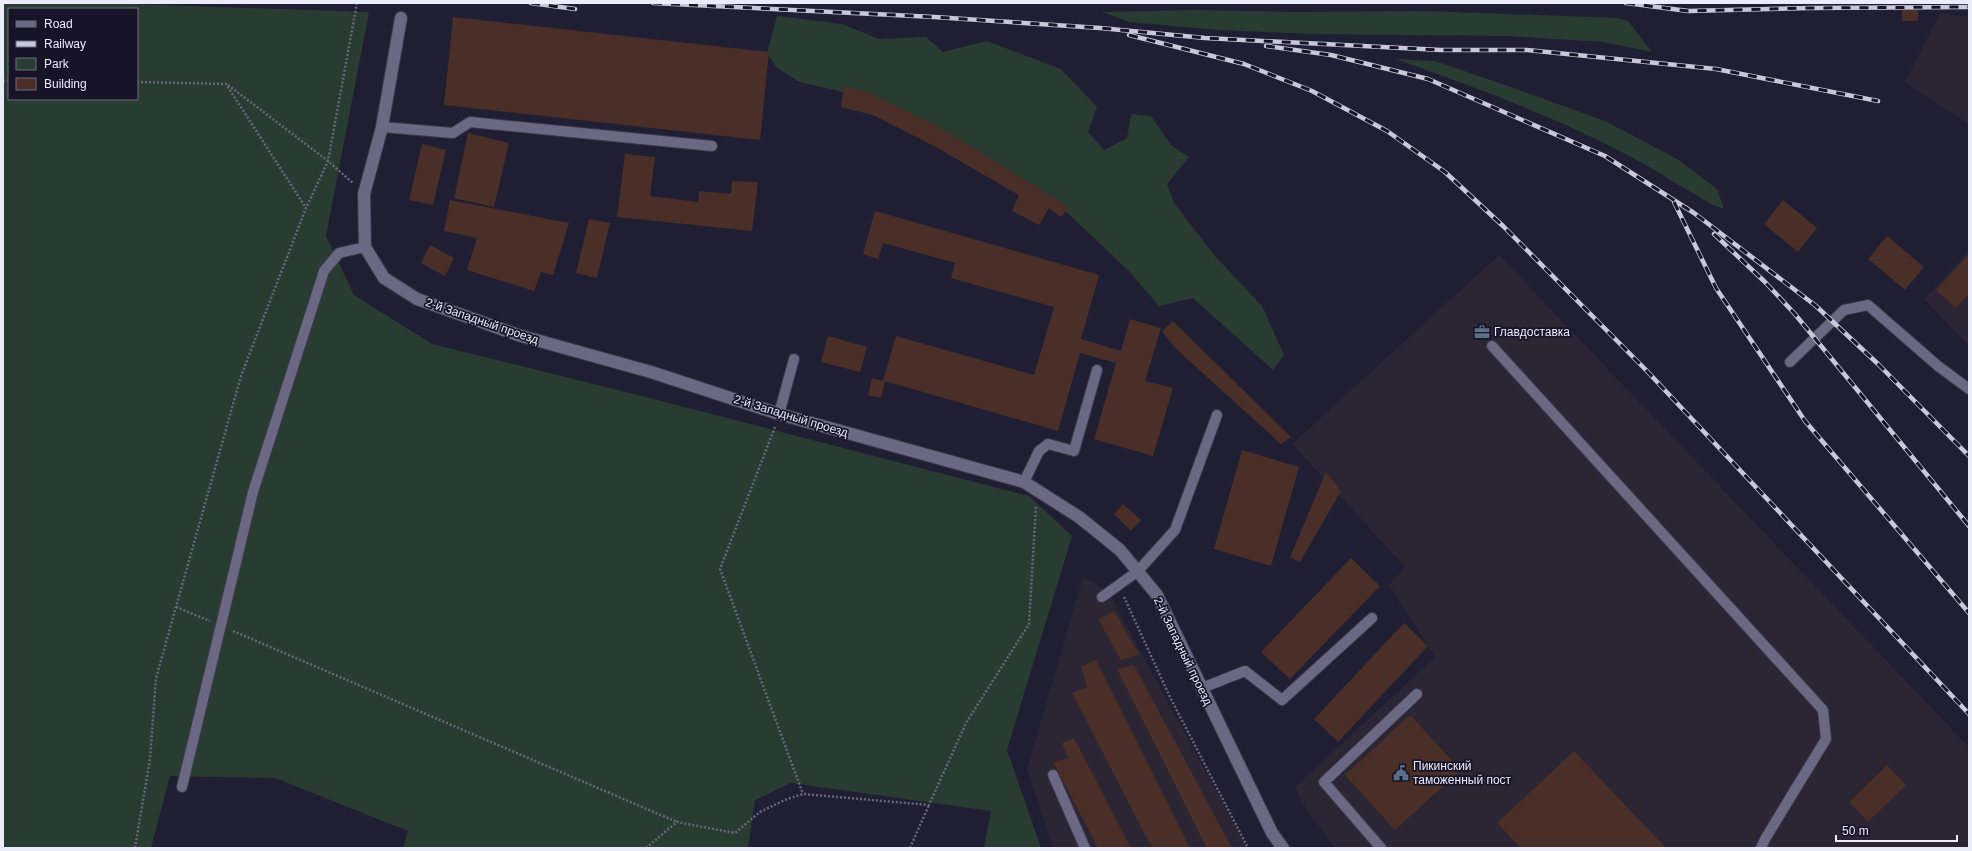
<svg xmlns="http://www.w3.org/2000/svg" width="1972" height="851" viewBox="0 0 1972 851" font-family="Helvetica,sans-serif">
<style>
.industrial{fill:#2b2534}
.green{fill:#293c32;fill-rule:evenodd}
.building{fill:#492f27}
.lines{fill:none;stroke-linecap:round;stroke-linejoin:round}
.lane-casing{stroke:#3c394b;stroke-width:12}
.street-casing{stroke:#3c394b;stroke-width:14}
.path{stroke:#68677a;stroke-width:2.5;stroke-dasharray:2 2;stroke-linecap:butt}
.lane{stroke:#6a6882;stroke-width:10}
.street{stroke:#6a6882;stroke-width:12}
.rail-casing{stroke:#c9c8d8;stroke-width:4.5}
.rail{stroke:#171428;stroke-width:3;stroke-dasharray:9;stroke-linecap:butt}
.labels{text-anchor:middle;stroke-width:3.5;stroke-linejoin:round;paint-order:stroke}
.street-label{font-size:12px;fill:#ecebfa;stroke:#171428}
.poi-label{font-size:12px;fill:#ecebfa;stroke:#171428;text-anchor:start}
</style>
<rect width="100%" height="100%" fill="#201e33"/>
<path class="industrial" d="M1940,13L1969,17V124L1905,82Z
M1969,251V346L1924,299Z
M1499,255L1969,747V848H1335L1302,803L1295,787L1435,657L1389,585L1405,567L1292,444Z
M1083,577L1108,591L1247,848H1053L1027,769Z"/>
<path class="green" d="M3,3H102L369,12L326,236L354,295L432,344L638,395L1029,496L1072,536L1007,750L1041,848H984L991,811L791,783L755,800L748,848H403L408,831L275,778L170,776L151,848H3ZM9,9H137V99H9Z
M1196,10L1294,12L1426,11L1617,18L1628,21L1652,52L1603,42L1508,36L1316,34L1217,30L1129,22L1102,12Z
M777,16L842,24L879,39L926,37L943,52L987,41L1061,69L1097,107L1088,132L1104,150L1127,138L1131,114L1151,116L1171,145L1189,157L1167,184L1174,203L1215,256L1262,306L1284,355L1273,370L1193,298L1159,306L1129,271L1061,207L860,96L800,82L777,68L767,53Z
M1396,59L1435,61L1505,85L1605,121L1679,160L1717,189L1724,209L1711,204C1685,189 1660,173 1635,159C1559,118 1477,88 1396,59Z"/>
<path class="building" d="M1902,10H1918V21H1902Z
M453,17L769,52L760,140L444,105Z
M844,86L867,92L939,127L1069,207L1061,217L1049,208L1039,225L1012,211L1019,195L932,145L873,115L841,107Z
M468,133L509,143L494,207L454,198Z
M422,144L446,150L433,205L409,200Z
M625,154L655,157L650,196L698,202L699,191L731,194L732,181L758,182L752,231L617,217Z
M450,200L569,223L553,275L541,272L534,291L467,270L477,238L444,231Z
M1783,200L1817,228L1798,252L1764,224Z
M875,211L1099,275L1081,339L1121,351L1130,319L1161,328L1145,381L1173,388L1153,456L1094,439L1116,363L1080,353L1058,431L885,381L881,398L868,395L872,378L883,381L896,336L1034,375L1054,307L951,278L955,263L883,243L878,259L863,254Z
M589,219L610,223L597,278L576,273Z
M1887,236L1924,267L1905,290L1868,259Z
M430,245L454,258L445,276L421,263Z
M1969,254V294L1956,308L1936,290Z
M1173,321L1291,437L1281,444L1175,348L1162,331Z
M828,336L867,347L860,372L821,362Z
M1242,450L1299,467L1271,566L1214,549Z
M1326,472L1341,491L1300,562L1290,557Z
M1123,504L1141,520L1131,531L1114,514Z
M1351,558L1380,586L1290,679L1261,652Z
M1114,611L1139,654L1121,660L1098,619Z
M1404,623L1428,646L1338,742L1314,719Z
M1096,660L1190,848H1152L1072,693L1087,687L1081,667Z
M1134,665L1232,848H1207L1117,669Z
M1410,715L1461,770L1395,830L1345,775Z
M1074,738L1131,848H1098L1053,762L1068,758L1062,743Z
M1574,751L1666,848H1521L1497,823Z
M1887,765L1906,785L1868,822L1849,802Z"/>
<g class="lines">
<defs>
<path id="lane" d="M382,127L453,133L470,122L712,146
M1492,346L1823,710L1826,739L1765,839L1761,848
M1790,362L1844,310L1868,305L1938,366L1969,389
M779,414L794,359
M1024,482L1039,451L1048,444L1074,451L1097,370
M1102,597L1138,571L1175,530L1217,415
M1202,688L1245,671L1282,700L1372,618
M1053,775L1085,848
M182,787L253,492L324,271L339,253L365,247
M1381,848L1324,782L1417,694"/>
<path id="street" d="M401,18L382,127L364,194L365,247L384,278L417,299L518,335L651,372L779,414L1024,482L1079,517L1120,550L1157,595L1272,833L1283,848"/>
</defs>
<use href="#lane" class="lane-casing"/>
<use href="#street" class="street-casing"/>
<path class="path" d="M3,81H9
M137,82L226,84L306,208
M228,85L328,161L353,183
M775,427L720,569L803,794
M1124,597L1170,697L1248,848
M176,607L210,621
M233,631L677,822
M135,848L150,759L156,678L241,376L306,208L328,161L357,3
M646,848L677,822L735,833L760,812L787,799L803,794L929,805L966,723L1029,624L1036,505
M910,848L929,805"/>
<use href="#lane" class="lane"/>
<use href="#street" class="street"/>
<defs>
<path id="rail" d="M531,3L575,9
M653,3L934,17L1100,28L1205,38L1441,50H1527L1716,69L1878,101
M1626,3L1688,11L1810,8L1969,7
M1129,35L1244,64L1312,91L1387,131L1445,172L1503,226L1645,369L1969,714
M1266,46L1331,55L1428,79L1605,156L1694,213L1816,306L1878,364L1969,456
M1674,202L1716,288L1805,421L1969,613
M1714,234L1765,282L1794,313L1969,526"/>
</defs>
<use href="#rail" class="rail-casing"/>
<use href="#rail" class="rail"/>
</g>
<defs>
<symbol id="office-bare" viewBox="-9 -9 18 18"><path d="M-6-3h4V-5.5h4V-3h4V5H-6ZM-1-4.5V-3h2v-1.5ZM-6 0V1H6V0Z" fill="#5c6f8a" stroke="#171428" stroke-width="2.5" paint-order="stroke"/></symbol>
<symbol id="civic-bare" viewBox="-9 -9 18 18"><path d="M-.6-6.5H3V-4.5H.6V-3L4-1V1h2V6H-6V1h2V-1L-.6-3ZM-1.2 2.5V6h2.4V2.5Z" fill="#5c6f8a" stroke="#171428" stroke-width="2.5" paint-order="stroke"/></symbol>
</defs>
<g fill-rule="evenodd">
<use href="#office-bare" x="1471" y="321" width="22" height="22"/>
<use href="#civic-bare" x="1390" y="762" width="22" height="22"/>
</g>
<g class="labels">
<g class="street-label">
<text transform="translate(482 321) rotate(19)" y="4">2-й Западный проезд</text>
<text transform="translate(791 416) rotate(17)" y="4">2-й Западный проезд</text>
<text transform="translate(1183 651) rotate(64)" y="4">2-й Западный проезд</text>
</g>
<g class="poi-label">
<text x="1494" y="336">Главдоставка</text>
<text x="1413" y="770">Пикинский<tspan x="1413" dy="14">таможенный пост</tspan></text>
</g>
</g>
<rect width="1972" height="851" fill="none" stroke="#ecebfa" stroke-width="8"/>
<rect x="8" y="8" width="130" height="92" fill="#171428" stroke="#6c6a7c"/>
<rect x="16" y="21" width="20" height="6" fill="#6a6882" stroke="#6c6a7c"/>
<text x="44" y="28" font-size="12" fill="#ecebfa">Road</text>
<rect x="16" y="41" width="20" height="6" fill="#c9c8d8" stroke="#6c6a7c"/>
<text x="44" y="48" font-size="12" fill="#ecebfa">Railway</text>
<rect x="16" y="58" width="20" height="12" fill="#293c32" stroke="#6c6a7c"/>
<text x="44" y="68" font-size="12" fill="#ecebfa">Park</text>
<rect x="16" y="78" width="20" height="12" fill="#492f27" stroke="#6c6a7c"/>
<text x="44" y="88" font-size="12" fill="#ecebfa">Building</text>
<path d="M1836 835v6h121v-6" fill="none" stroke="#ecebfa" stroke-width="2"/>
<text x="1842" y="835" font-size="12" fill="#ecebfa" stroke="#171428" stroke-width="3" paint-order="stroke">50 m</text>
</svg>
